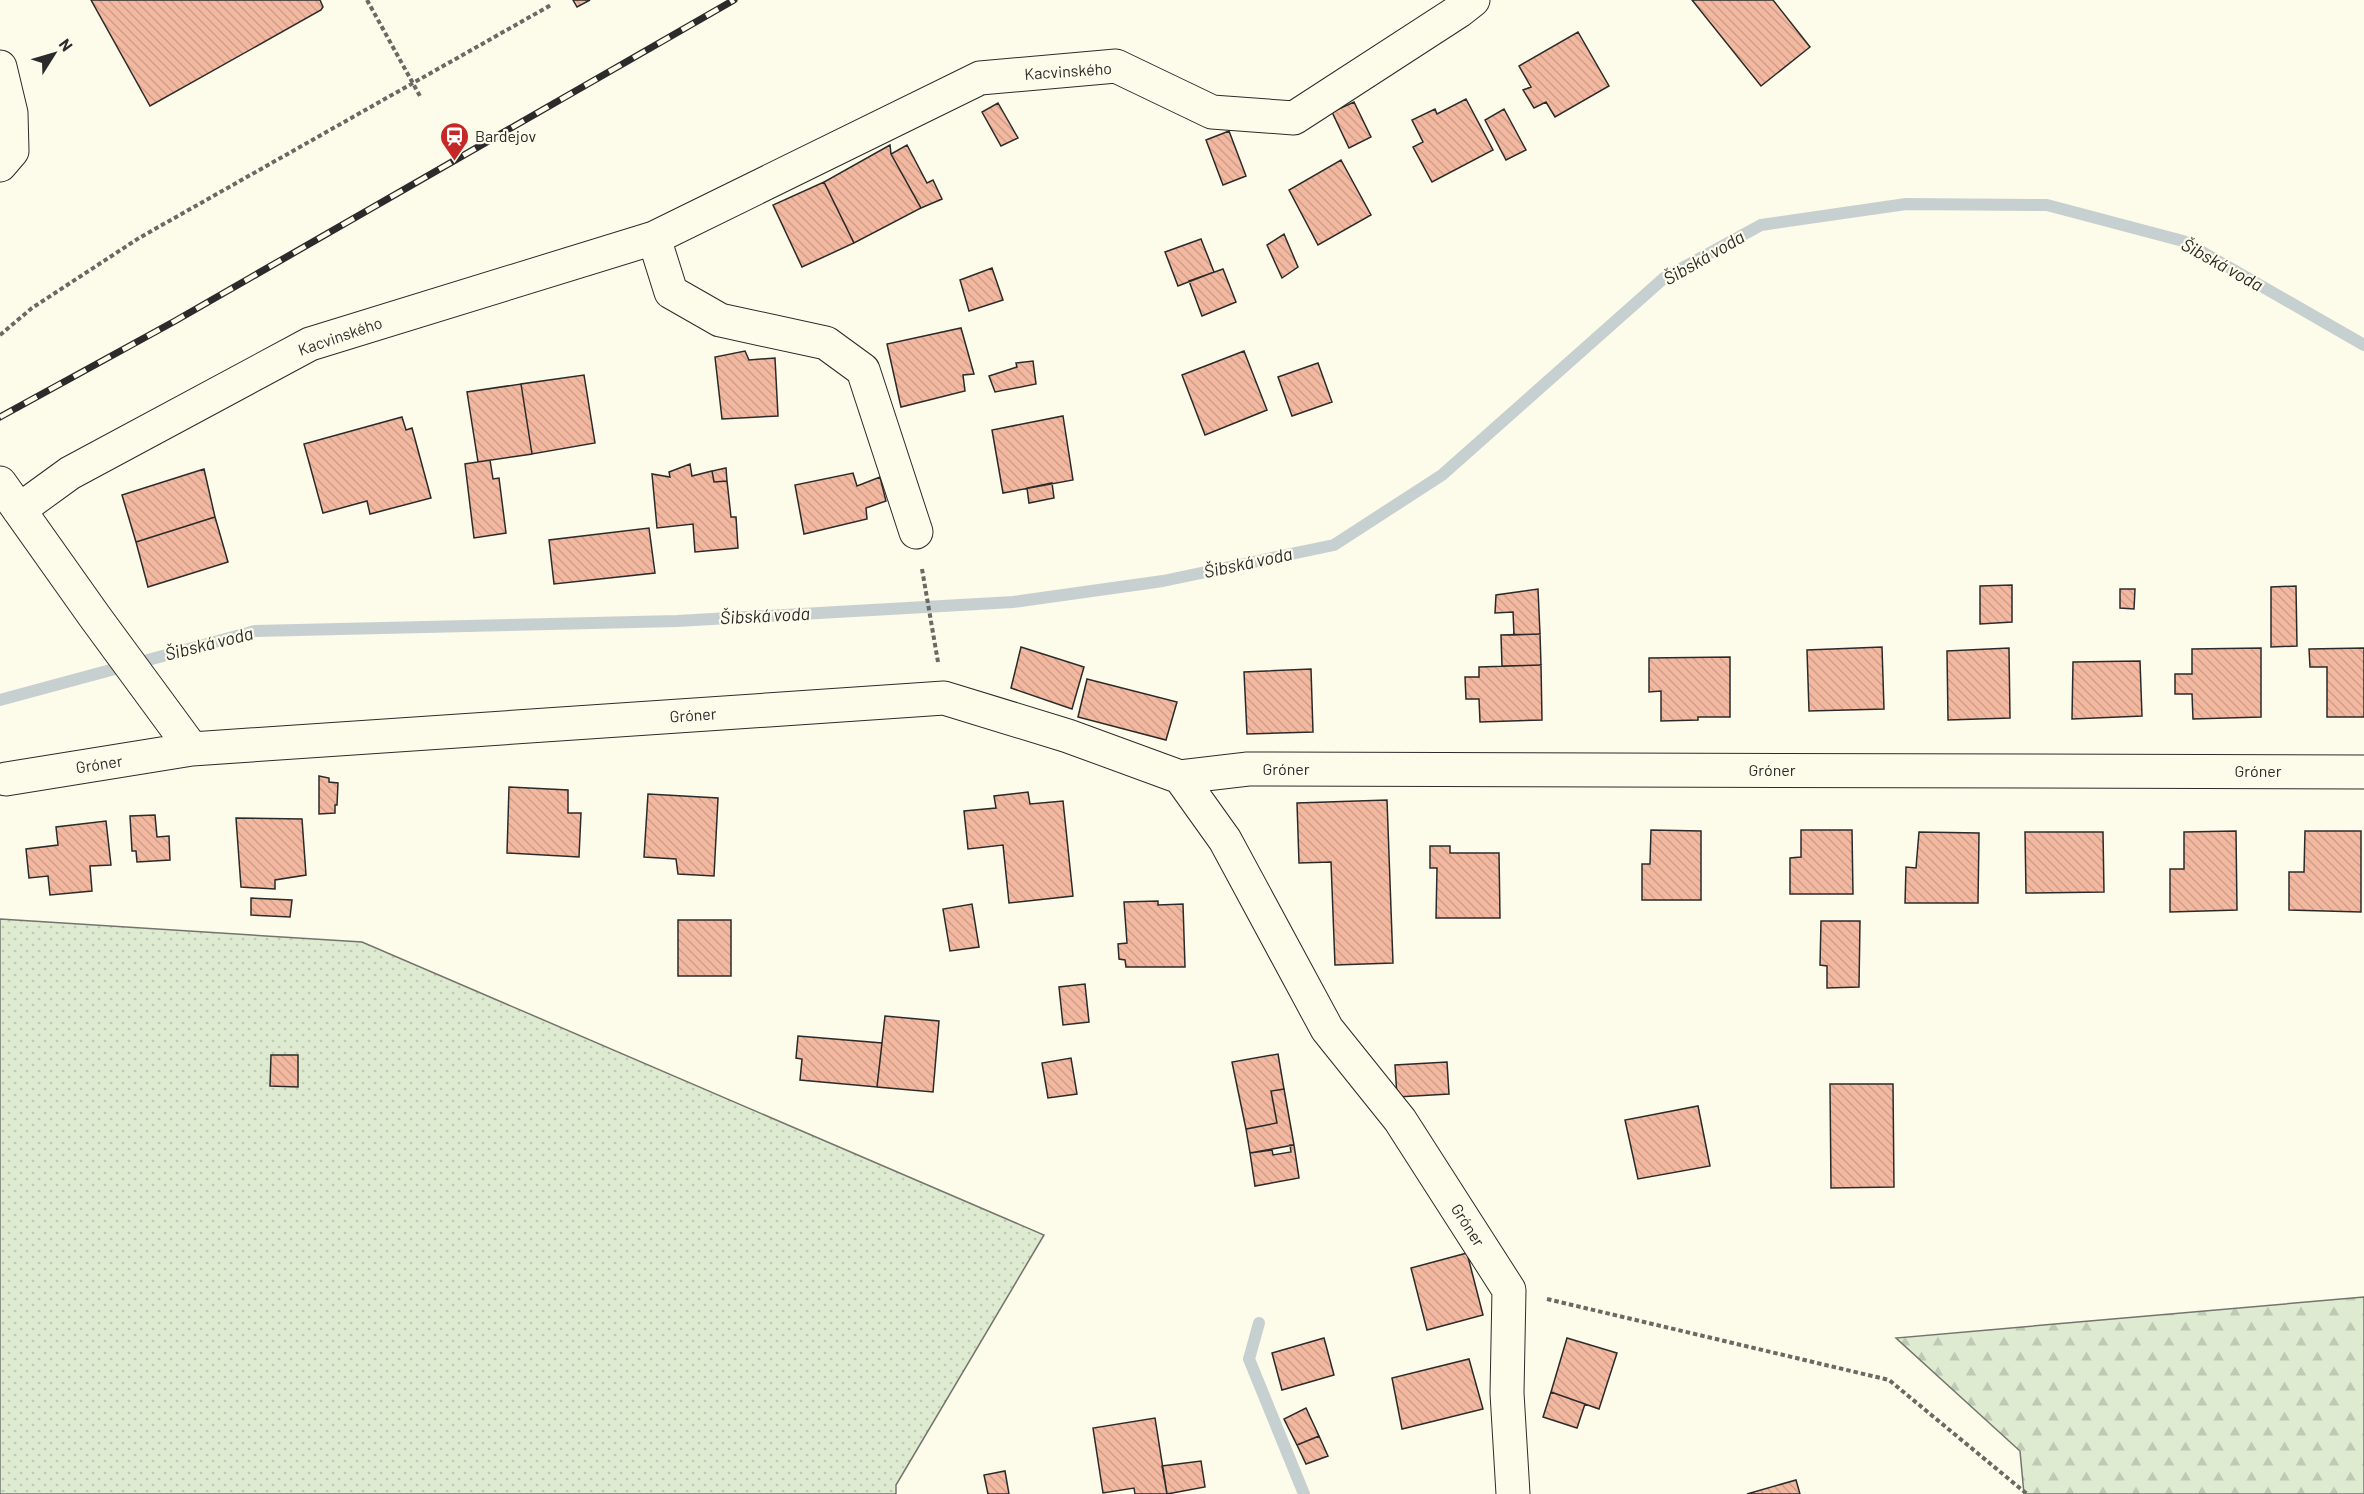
<svg xmlns="http://www.w3.org/2000/svg" width="2364" height="1494" viewBox="0 0 2364 1494" font-family="Barlow,sans-serif">
<style>
.forest{fill:url(#forest-firs);stroke:#74746e;stroke-width:1.5}
.garden{fill:url(#garden-dots);stroke:#74746e;stroke-width:1.5}
.lines{fill:none;stroke-linecap:round;stroke-linejoin:round}
.stream{stroke:#c7d0d0;stroke-width:12}
.building{fill:url(#building-back-hatch);stroke:#2b2b2b;stroke-width:1.5}
.street-casing{stroke:#2b2b2b;stroke-width:35}
.path{stroke:#6a6964;stroke-width:4;stroke-dasharray:4.5 3;stroke-linecap:butt}
.street{stroke:#fdfbea;stroke-width:33}
.rail-casing{stroke:#2b2b2b;stroke-width:7}
.rail{stroke:#fdfbea;stroke-width:4.5;stroke-dasharray:14;stroke-linecap:butt}
.labels{text-anchor:middle;stroke-width:4.5;stroke-linejoin:round;paint-order:stroke}
.street-label{font-size:16px;fill:#2b2b2b;stroke:#fdfbea}
.poi-label{font-size:16px;fill:#2b2b2b;stroke:#fdfbea;text-anchor:start}
.water-label{font-size:18px;font-style:italic;fill:#2b2b2b;stroke:#fdfbea}
</style>
<defs>
<pattern id="forest-firs" width="22" height="20" patternUnits="userSpaceOnUse" patternTransform="scale(1.5)"><rect width="22" height="20" fill="#deebd1"/><path d="M5 1l3.5 6h-7zM16 11l3.5 6h-7z" fill="#bfcab4"/></pattern>
<pattern id="garden-dots" width="8" height="8" patternUnits="userSpaceOnUse" patternTransform="scale(1.5)"><rect width="8" height="8" fill="#deebd1"/><path d="M2 2h.1M6 6h.1" fill="none" stroke="#bfcab4" stroke-width="1.8" stroke-linecap="round"/></pattern>
<pattern id="building-back-hatch" width="6" height="6" patternUnits="userSpaceOnUse" patternTransform="scale(1.5)"><rect width="6" height="6" fill="#f2b8a0"/><path d="M-1 5l2 2M0 0l6 6M5-1l2 2" fill="none" stroke="#d09e8a"/></pattern>
</defs>
<rect width="100%" height="100%" fill="#fdfbea"/>
<path class="forest" d="M2364,1297V1494H2024L2020,1451L1896,1338Z"/>
<path class="garden" d="M0,919L362,942L1044,1235L896,1485V1494H0Z"/>
<g class="lines">
<path class="stream" d="M0,700L255,631L677,621L1013,602L1163,581L1334,545L1442,475L1664,278L1761,225L1906,204L2047,205L2183,241L2364,345
M1259,1323L1249,1359L1304,1494"/>
</g>
<path class="building" d="M91,0H320L323,7L321,10L150,106Z
M573,0H590L577,7Z
M1692,0H1773L1810,47L1761,86Z
M1578,32L1609,86L1555,117L1546,102L1534,108L1523,90L1531,87L1519,66Z
M1466,99L1493,150L1432,182L1413,147L1423,142L1412,120L1435,109L1437,114Z
M1354,102L1371,137L1349,148L1332,112Z
M998,103L1018,138L1001,146L982,112Z
M1504,109L1526,150L1506,160L1485,120Z
M1229,131L1246,176L1223,185L1206,140Z
M890,145L891,154L921,208L854,243L824,182Z
M907,145L927,183L933,180L942,199L921,208L891,154Z
M1341,160L1371,215L1318,245L1289,190Z
M824,182L854,243L802,267L773,205Z
M1284,234L1298,267L1282,278L1267,245Z
M1201,239L1214,272L1178,286L1165,252Z
M992,268L1003,300L969,311L960,280Z
M1223,269L1236,302L1202,316L1189,281Z
M961,328L974,374L963,375L965,391L901,407L887,344Z
M745,351L749,360L775,358L778,416L722,419L715,357Z
M1244,351L1267,410L1205,435L1182,375Z
M1033,361L1036,384L995,392L989,376L1017,367L1016,363Z
M1318,363L1332,402L1292,416L1278,377Z
M584,375L595,443L532,454L521,384Z
M521,384L532,454L478,462L467,392Z
M1063,416L1073,480L1003,493L992,430Z
M402,417L406,430L412,428L431,498L370,514L367,501L323,513L304,444Z
M490,460L493,479L499,478L506,533L474,538L465,464Z
M690,464L692,476L712,471L714,482L727,481L731,517H736L738,548L695,552L693,524L657,528L652,474L670,477L669,472Z
M726,468L727,481L714,482L712,471Z
M204,469L215,517L136,542L122,495Z
M853,473L857,486L880,477L886,501L866,508L867,519L804,534L795,485Z
M1052,483L1054,498L1029,503L1027,488Z
M215,517L228,562L148,587L136,542Z
M649,528L655,573L554,584L549,540Z
M2012,585V622L1980,624V586Z
M2296,586L2297,646L2271,647V587Z
M1538,589L1540,634L1514,635L1513,612L1495,613L1496,595Z
M2120,589H2135L2134,609L2120,608Z
M1540,634L1541,665L1502,666L1501,635Z
M1021,647L1084,667L1072,709L1011,688Z
M1882,647L1884,709L1809,711L1807,650Z
M2009,648L2010,718L1948,720L1947,651Z
M2261,648V717L2193,719L2192,694H2175V674H2192V649Z
M2364,648V717H2327V667H2310L2309,649Z
M1730,657V717H1698V720L1661,721V691L1649,692V658Z
M2140,661L2142,716L2072,719L2073,662Z
M1541,665L1542,720L1480,722L1479,699H1466L1465,677H1479V667Z
M1311,669L1313,732L1247,734L1244,672Z
M1087,679L1177,702L1166,740L1078,717Z
M319,776L329,778V782L338,783L337,805H335V813L319,814Z
M509,787L568,790V813H581L579,857L507,853Z
M1028,792L1030,804L1063,801L1073,896L1009,903L1003,845L968,849L964,811L996,808L994,796Z
M648,794L718,798L714,876L678,874L676,859L644,857Z
M1387,800L1393,963L1335,965L1331,862L1299,863L1297,803Z
M155,815L157,837L169,836L170,860L137,862L136,851H132L130,816Z
M236,818L302,819L306,875L275,880V889L241,887Z
M106,821L111,865L90,866L92,891L50,895L48,876L29,878L26,849L58,845L56,827Z
M1651,830L1701,831V900H1642V864H1650Z
M1801,830H1852L1853,894H1790V858L1801,857Z
M2236,831L2237,910L2170,912V869H2184V832Z
M2305,831H2361V912L2289,910V872H2304Z
M1919,832L1979,833L1978,903H1905L1906,867L1916,868Z
M2025,832H2103L2104,892L2026,893Z
M1430,846H1450V853H1499L1500,918H1436L1437,868H1430Z
M251,898L292,900L290,917L251,915Z
M1158,901V905L1183,904L1185,967H1126L1125,960L1119,959L1118,944L1127,943L1124,902Z
M972,904L979,947L950,951L943,909Z
M678,920H731V976H678Z
M1821,921H1860L1859,987L1827,988V966L1820,965Z
M1085,984L1089,1022L1063,1025L1059,987Z
M885,1016L939,1021L933,1092L877,1087Z
M798,1036L882,1043L877,1087L800,1080L802,1059L796,1058Z
M1278,1054L1284,1089L1271,1091L1277,1123L1246,1129L1232,1062Z
M271,1055H298V1087L270,1086Z
M1071,1058L1077,1094L1048,1098L1042,1063Z
M1447,1062L1449,1094L1397,1097L1395,1065Z
M1830,1084H1893L1894,1187L1831,1188Z
M1284,1089L1294,1145L1250,1153L1246,1129L1277,1123L1271,1091Z
M1698,1106L1710,1166L1638,1179L1625,1120Z
M1290,1145H1294L1299,1178L1255,1186L1250,1153L1272,1150L1273,1155L1291,1152Z
M1467,1253L1483,1315L1427,1330L1411,1268Z
M1324,1338L1334,1375L1282,1390L1272,1353Z
M1567,1338L1617,1353L1599,1409L1551,1392Z
M1469,1359L1483,1409L1402,1429L1392,1378Z
M1551,1392L1585,1404L1577,1428L1543,1417Z
M1306,1408L1319,1436L1297,1445L1284,1419Z
M1155,1418L1167,1494H1135L1134,1488L1103,1493L1093,1428Z
M1319,1436L1328,1456L1306,1464L1297,1445Z
M1201,1461L1205,1487L1167,1494L1162,1466Z
M1005,1471L1009,1494H988L984,1475Z
M1796,1480L1800,1494H1747Z"/>
<g class="lines">
<defs>
<path id="street" d="M0,67L11,113L12,151L0,165
M654,238L671,292L720,320L826,343L863,370L916,532
M0,483L95,617L192,749
M19,510L70,473L310,344L654,238L980,78L1116,66L1212,112L1294,118L1459,11L1473,0
M1180,777L1225,840L1327,1029L1400,1120L1509,1290L1507,1393L1513,1494
M6,779L192,749L944,698L1068,736L1180,777L1248,769L2364,772"/>
</defs>
<use href="#street" class="street-casing"/>
<path class="path" d="M367,0L421,98
M0,335L32,308L139,238L551,5
M922,569L938,662
M1547,1299L1889,1380L2027,1494"/>
<use href="#street" class="street"/>
<defs>
<path id="rail" d="M0,417L175,321L734,0"/>
</defs>
<use href="#rail" class="rail-casing"/>
<use href="#rail" class="rail"/>
</g>
<defs>
<symbol id="station-pin" viewBox="-11 -11 22 30"><path d="M0 17L-7.5 6A9.5 9.5 0 1 1 7.5 6Z" fill="#c62828" stroke="#fdfbea"/><path d="M-3-6H3Q5-6 5-4V2Q5 4 3 4L4.5 6H3L1.5 4h-3L-3 6H-4.5L-3 4Q-5 4-5 2V-4Q-5-6-3-6ZM-3.5-4v3h7v-3ZM-3.5 1v1.5H-2V1ZM2 1v1.5H3.5V1Z" fill="#fff"/></symbol>
</defs>
<g fill-rule="evenodd">
<use href="#station-pin" x="438" y="120" width="33" height="45"/>
</g>
<g class="labels">
<g class="street-label">
<text transform="translate(1068 71) rotate(-4)" y="6">Kacvinského</text>
<text transform="translate(340 336) rotate(-19)" y="6">Kacvinského</text>
<text transform="translate(693 715) rotate(-4)" y="6">Gróner</text>
<text transform="translate(99 764) rotate(-9)" y="6">Gróner</text>
<text x="1286" y="775">Gróner</text>
<text x="1772" y="776">Gróner</text>
<text x="2258" y="777">Gróner</text>
<text transform="translate(1468 1225) rotate(57)" y="6">Gróner</text>
</g>
<g class="poi-label">
<text x="475" y="142">Bardejov</text>
</g>
<g class="water-label">
<text transform="translate(1704 258) rotate(-30)" y="6">Šibská voda</text>
<text transform="translate(2222 265) rotate(29)" y="6">Šibská voda</text>
<text transform="translate(1248 563) rotate(-12)" y="6">Šibská voda</text>
<text transform="translate(765 616) rotate(-3)" y="6">Šibská voda</text>
<text transform="translate(209 644) rotate(-14)" y="6">Šibská voda</text>
</g>
</g>
<g transform="translate(54 54) rotate(53)" stroke="#fdfbea" stroke-width="4.5" paint-order="stroke">
<path d="M0-4.5L10 22L0 15L-10 22Z" fill="#2b2b2b"/>
<text y="-9" font-size="16" font-weight="bold" text-anchor="middle" fill="#2b2b2b">N</text>
</g>
</svg>
